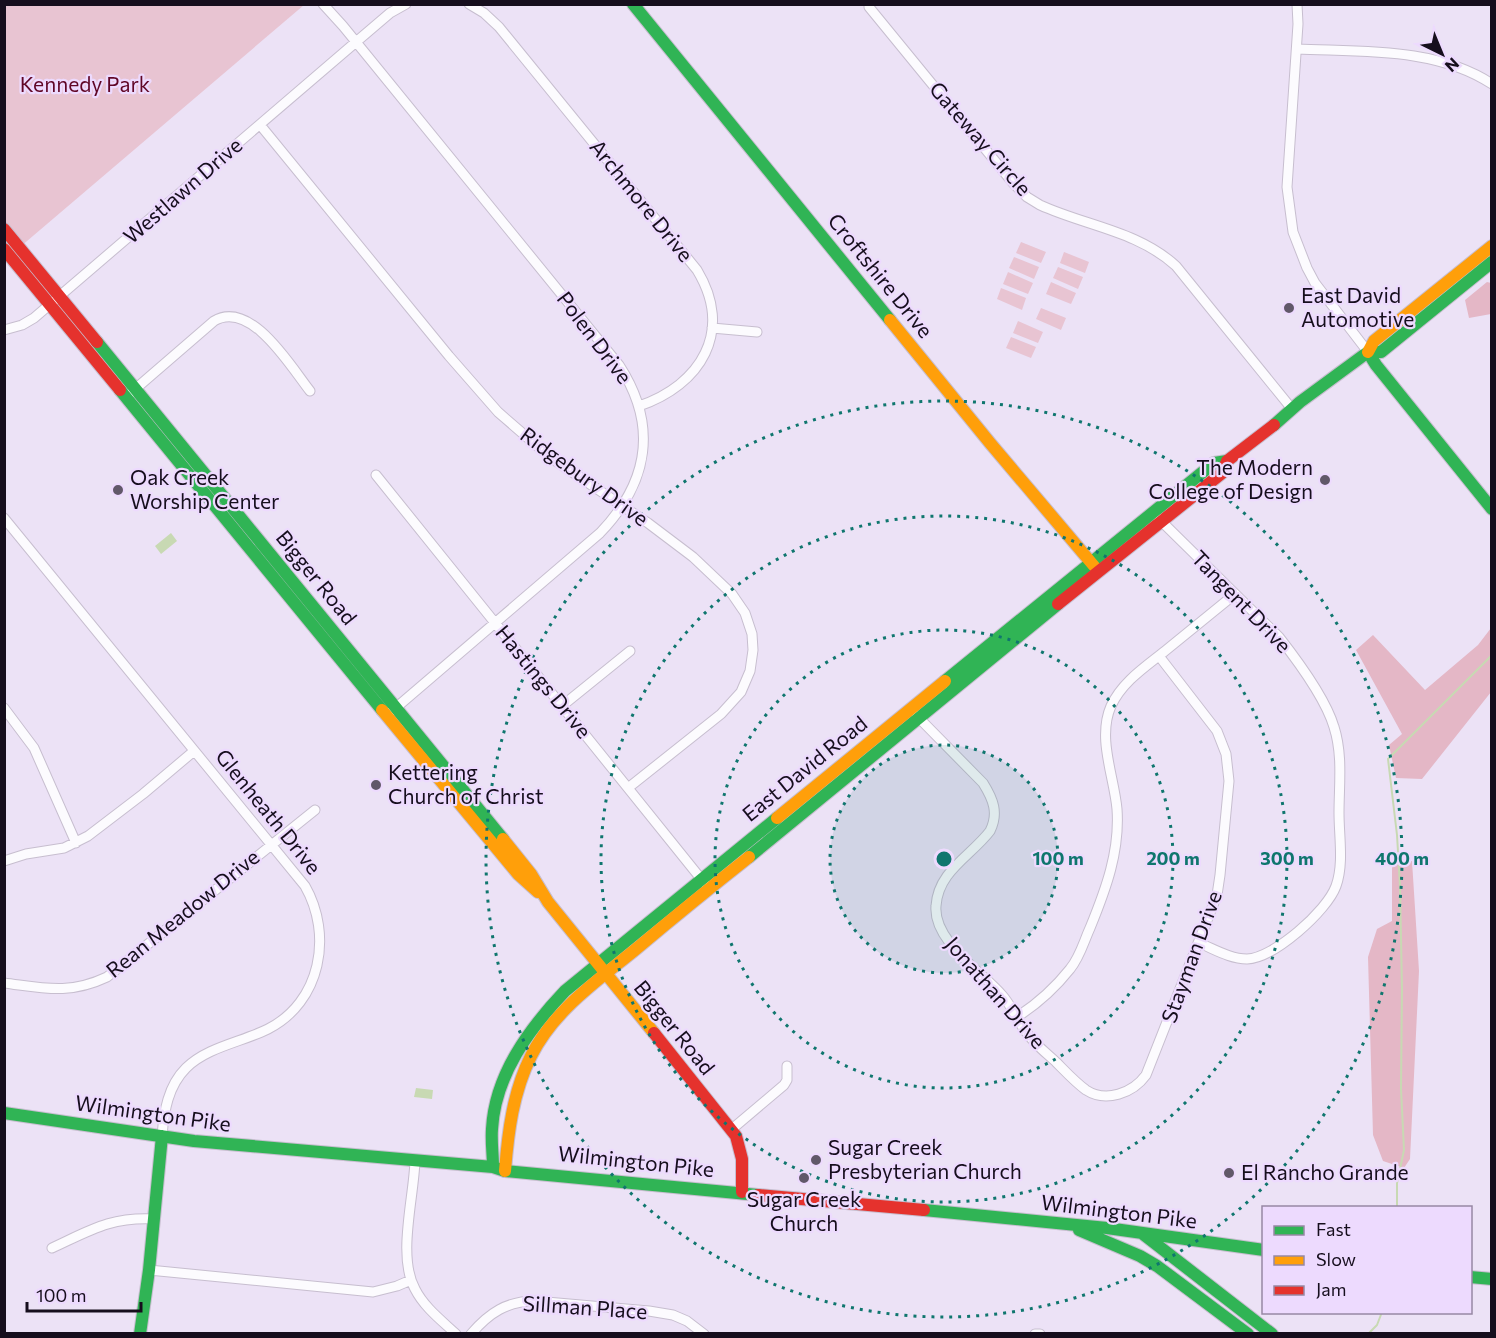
<svg xmlns="http://www.w3.org/2000/svg" width="1496" height="1338" viewBox="0 0 1496 1338" font-family="Commissioner,sans-serif">
<style>
.green{fill:#e8c4d2}
.forest{fill:#e4b7c6}
.water{fill:#c8d9b3}
.lines{fill:none;stroke-linecap:round;stroke-linejoin:round}
.stream{stroke:#c8d9b3;stroke-width:2}
.street-casing{stroke:#c7becf;stroke-width:11}
.fast-casing{stroke:#c7becf;stroke-width:14}
.slow-casing{stroke:#c7becf;stroke-width:14}
.jam-casing{stroke:#c7becf;stroke-width:14}
.street{stroke:#fcfbfe;stroke-width:9}
.fast{stroke:#30b455;stroke-width:12}
.slow{stroke:#ff9f0a;stroke-width:12}
.jam{stroke:#e5322d;stroke-width:12}
.ring{fill:none;stroke:#0f766e;stroke-width:3;stroke-dasharray:3 6}
.poi-dot{fill:#615869;stroke:#eddafe;stroke-width:2}
.labels{text-anchor:middle;stroke-width:4.5;stroke-linejoin:round;paint-order:stroke}
.park-label{font-size:21px;fill:#600626;stroke:#eddafe}
.street-label{font-size:21px;fill:#160e1d;stroke:#eddafe}
.poi-label{font-size:21px;fill:#160e1d;stroke:#eddafe;text-anchor:start}
.centre{fill:#0f766e;stroke:#eddafe;stroke-width:3}
.ring-label{font-size:18px;text-anchor:middle;font-weight:bold;fill:#0f766e;stroke:#eddafe;stroke-width:4.5;stroke-linejoin:round;paint-order:stroke}
</style>
<rect width="100%" height="100%" fill="#ece2f6"/>
<path class="green" d="M4,5H304L20,247L5,229Z
M1021,242L1046,252L1041,263L1016,253Z
M1064,252L1089,262L1085,273L1060,263Z
M1014,257L1039,267L1034,279L1009,268Z
M1058,267L1083,277L1078,289L1053,278Z
M1008,272L1033,283L1028,294L1003,284Z
M1051,282L1076,293L1071,304L1046,294Z
M1001,288L1026,298L1022,310L997,299Z
M1041,308L1066,318L1061,330L1036,319Z
M1018,321L1043,332L1038,343L1013,333Z
M1011,337L1036,347L1031,358L1006,348Z"/>
<path class="forest" d="M1487,282L1491,283V314L1469,318L1465,300Z
M1491,628V692L1422,779L1396,778L1389,745L1402,734L1356,650L1373,635L1425,690L1478,645Z
M1412,861L1419,971L1410,1159L1404,1168L1383,1161L1373,1135L1368,957L1377,929L1392,921V863Z"/>
<path class="water" d="M171,533L177,541L161,554L155,546Z
M416,1088L433,1090L432,1099L414,1097Z"/>
<g class="lines">
<path class="stream" d="M1397,1208V1183L1404,1150L1401,1089L1402,989L1400,886L1397,835L1388,759L1492,655
M1368,1334L1377,1325L1382,1312"/>
<defs>
<path id="street" d="M323,4L343,26L619,365C658,425 649,482 600,533L391,712
M469,4L484,13L499,27L697,270C734,331 701,385 639,406
M1297,4L1298,24L1287,187L1293,232L1307,268L1315,283L1368,352
M869,7L1013,183L1027,197L1040,205C1086,226 1138,231 1176,266L1292,409
M1297,49C1361,52 1436,47 1492,84
M261,126L449,356L498,412L551,458L648,523L693,557L732,594L745,613L752,634L753,650L750,671L741,692L721,714L628,788
M712,328L757,332
M4,330L22,325L34,318L356,42L390,13L406,4
M126,397L214,321C251,299 291,367 310,391
M376,475L706,885
M1157,517L1279,637C1297,660 1326,700 1334,727C1343,755 1339,785 1339,813C1339,837 1344,864 1336,886C1327,911 1274,958 1247,959C1230,959 1214,949 1199,943
M4,518L305,886C333,935 321,1002 268,1029C242,1042 207,1047 186,1068C168,1086 164,1111 162,1136
M562,706L630,651
M4,708L34,748L76,843
M916,715L983,783C993,799 999,813 990,831C971,856 938,871 936,906C933,941 981,971 1002,995C1011,1005 1016,1018 1024,1029C1032,1042 1045,1052 1056,1062C1065,1071 1075,1082 1086,1090C1106,1103 1133,1093 1146,1075L1217,895L1220,875L1229,781L1226,754L1217,731L1159,656
M4,861L26,854L64,848L88,836L143,794L194,751
M4,983C44,988 69,995 107,977L315,810
M1017,1017C1037,1004 1055,988 1070,969C1080,957 1084,941 1090,928C1106,889 1120,851 1117,809C1114,776 1097,738 1111,706C1122,682 1145,667 1165,651C1188,632 1212,613 1235,594
M732,1129L784,1085L787,1080V1066
M415,1160C414,1198 397,1256 415,1289C424,1307 441,1320 456,1334
M52,1248C91,1230 110,1217 154,1219
M149,1270L373,1292L397,1286L411,1280
M471,1334C489,1313 507,1301 535,1301L649,1311L673,1315L687,1321L704,1334
M1035,1334H1040"/>
<path id="fast" d="M633,4L890,320
M97,342L503,839
M1368,352L1376,365L1492,509
M120,390L382,710
M1274,425L1300,402L1368,352H1381L1492,262
M945,681L1214,463L1227,461
M749,857L1058,604
M4,1113L194,1141L493,1167L505,1171L758,1195
M493,1167C493,1155 491,1142 492,1129C495,1075 529,1029 565,991L777,818
M924,1210L1107,1228L1264,1250
M1079,1230L1140,1256L1157,1266L1248,1334
M1143,1234L1272,1334
M1470,1277L1492,1279
M140,1334L149,1270L162,1136"/>
<path id="slow" d="M890,320L990,443L1094,566
M1368,352L1374,341L1492,246
M382,710L518,874L538,892
M777,818L945,681
M503,839L531,874L548,902L654,1033
M505,1171C508,1132 513,1092 531,1056C554,1010 597,981 636,949C673,918 711,887 749,857"/>
<path id="jam" d="M4,229L97,342
M4,249L120,390
M1058,604L1222,473L1227,461L1274,425
M654,1033L736,1136L742,1159V1192
M758,1195L924,1210"/>
</defs>
<use href="#street" class="street-casing"/>
<use href="#fast" class="fast-casing"/>
<use href="#slow" class="slow-casing"/>
<use href="#jam" class="jam-casing"/>
<use href="#street" class="street"/>
<use href="#fast" class="fast"/>
<use href="#slow" class="slow"/>
<use href="#jam" class="jam"/>
</g>
<circle cx="944" cy="859" r="114" fill="#0f766e" fill-opacity=".12"/>
<g class="ring">
<circle cx="944" cy="859" r="114"/>
<circle cx="944" cy="859" r="229"/>
<circle cx="944" cy="859" r="343"/>
<circle cx="944" cy="859" r="458"/>
</g>
<g class="poi-dot">
<circle cx="1289" cy="308" r="6"/>
<circle cx="1325" cy="480" r="6"/>
<circle cx="118" cy="490" r="6"/>
<circle cx="376" cy="785" r="6"/>
<circle cx="816" cy="1160" r="6"/>
<circle cx="1229" cy="1173" r="6"/>
<circle cx="804" cy="1178" r="6"/>
</g>
<g class="labels">
<g class="park-label">
<text x="85" y="92">Kennedy Park</text>
</g>
<g class="street-label">
<text transform="translate(980 139) rotate(49)" y="7">Gateway Circle</text>
<text transform="translate(183 191) rotate(-41)" y="7">Westlawn Drive</text>
<text transform="translate(641 201) rotate(51)" y="7">Archmore Drive</text>
<text transform="translate(880 276) rotate(51)" y="7">Croftshire Drive</text>
<text transform="translate(594 338) rotate(53)" y="7">Polen Drive</text>
<text transform="translate(584 477) rotate(36)" y="7">Ridgebury Drive</text>
<text transform="translate(316 578) rotate(51)" y="7">Bigger Road</text>
<text transform="translate(1241 602) rotate(46)" y="7">Tangent Drive</text>
<text transform="translate(543 682) rotate(51)" y="7">Hastings Drive</text>
<text transform="translate(805 769) rotate(-39)" y="7">East David Road</text>
<text transform="translate(268 812) rotate(51)" y="7">Glenheath Drive</text>
<text transform="translate(183 914) rotate(-39)" y="7">Rean Meadow Drive</text>
<text transform="translate(1192 957) rotate(-70)" y="7">Stayman Drive</text>
<text transform="translate(995 993) rotate(49)" y="7">Jonathan Drive</text>
<text transform="translate(674 1028) rotate(51)" y="7">Bigger Road</text>
<text transform="translate(153 1114) rotate(8)" y="7">Wilmington Pike</text>
<text transform="translate(636 1162) rotate(6)" y="7">Wilmington Pike</text>
<text transform="translate(1119 1212) rotate(7)" y="7">Wilmington Pike</text>
<text transform="translate(585 1308) rotate(4)" y="7">Sillman Place</text>
</g>
<g class="poi-label">
<text x="1301" y="303">East David<tspan x="1301" dy="24">Automotive</tspan></text>
<text x="1313" y="475" text-anchor="end">The Modern<tspan x="1313" dy="24">College of Design</tspan></text>
<text x="130" y="485">Oak Creek<tspan x="130" dy="24">Worship Center</tspan></text>
<text x="388" y="780">Kettering<tspan x="388" dy="24">Church of Christ</tspan></text>
<text x="828" y="1155">Sugar Creek<tspan x="828" dy="24">Presbyterian Church</tspan></text>
<text x="1241" y="1180">El Rancho Grande</text>
<text x="804" y="1207" text-anchor="middle">Sugar Creek<tspan x="804" dy="24">Church</tspan></text>
</g>
</g>
<circle cx="944" cy="859" r="9" class="centre"/>
<g class="ring-label">
<text x="1058" y="865">100 m</text>
<text x="1173" y="865">200 m</text>
<text x="1287" y="865">300 m</text>
<text x="1402" y="865">400 m</text>
</g>
<rect width="1496" height="1338" fill="none" stroke="#160e1d" stroke-width="12"/>
<rect x="1262" y="1206" width="210" height="108" fill="#eddafe" stroke="#9788a4" stroke-width="1.5"/>
<rect x="1274" y="1226" width="30" height="9" fill="#30b455" stroke="#9788a4" stroke-width="1.5"/>
<text x="1316" y="1236" font-size="18" fill="#160e1d">Fast</text>
<rect x="1274" y="1256" width="30" height="9" fill="#ff9f0a" stroke="#9788a4" stroke-width="1.5"/>
<text x="1316" y="1266" font-size="18" fill="#160e1d">Slow</text>
<rect x="1274" y="1286" width="30" height="9" fill="#e5322d" stroke="#9788a4" stroke-width="1.5"/>
<text x="1316" y="1296" font-size="18" fill="#160e1d">Jam</text>
<g transform="translate(1442 54) rotate(137)" stroke="#eddafe" stroke-width="4.5" paint-order="stroke">
<path d="M0-4.5L10 22L0 15L-10 22Z" fill="#160e1d"/>
<text y="-9" font-size="16" font-weight="bold" text-anchor="middle" fill="#160e1d">N</text>
</g>
<path d="M27 1302v9h114v-9" fill="none" stroke="#160e1d" stroke-width="3"/>
<text x="36" y="1302" font-size="18" fill="#160e1d" stroke="#eddafe" stroke-width="4.5" paint-order="stroke">100 m</text>
</svg>
